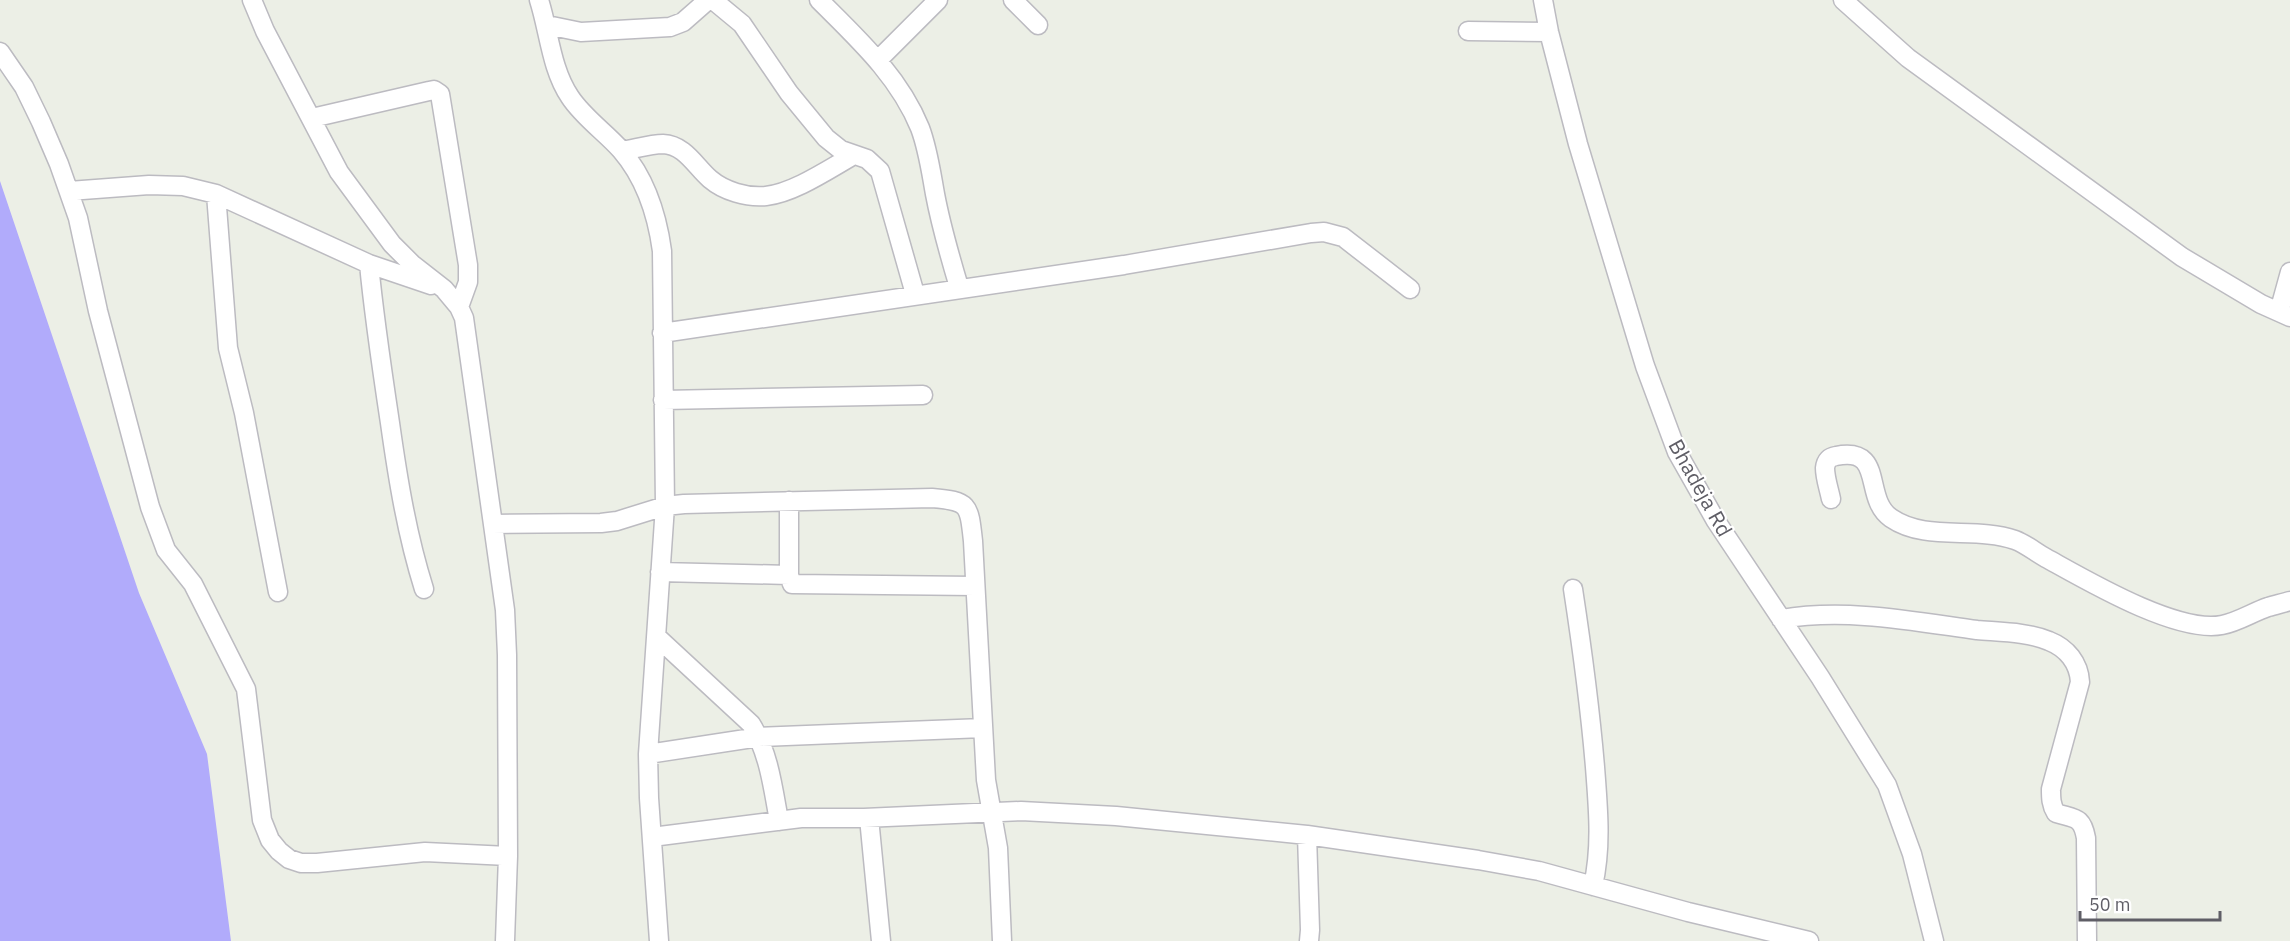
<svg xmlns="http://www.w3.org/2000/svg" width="2290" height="941" viewBox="0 0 2290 941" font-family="'IBM Plex Sans',sans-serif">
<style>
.water{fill:#b1abfb}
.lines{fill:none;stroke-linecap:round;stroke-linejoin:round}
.minor-casing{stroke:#bcbbc1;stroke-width:21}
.minor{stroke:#fff;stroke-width:18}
.labels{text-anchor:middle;stroke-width:4.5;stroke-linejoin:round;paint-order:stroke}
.street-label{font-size:21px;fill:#5f5e66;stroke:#fff}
</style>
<rect width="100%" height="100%" fill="#ecefe6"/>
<path class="water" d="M0,181L139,593L207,754L231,941H0Z"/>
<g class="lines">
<defs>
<path id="minor" d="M252,0L265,31L339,172L392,244L412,264L444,289L459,307L464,318L505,610L507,655L508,856L505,941
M539,0C549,31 551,69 570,97C583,117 605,132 621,150C646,179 657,214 662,251L665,506L648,754L649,798L659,941
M713,0L742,24L789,93L826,138L841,150L867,159L880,171L915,294
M819,0C857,38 899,76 920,128C928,149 931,172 935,194C941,226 950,257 959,287
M1013,0L1038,25
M1543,0L1549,32L1578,144L1645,366L1677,452L1716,521L1820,677L1887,785L1912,854L1934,941
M1843,0L1908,58L2182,257L2261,304L2290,317
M547,25L581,32L670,27L683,22L708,0
M1468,31L1549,32
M0,52L24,87L41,122L59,164L78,218L98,311L150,507L166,550L193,584L246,689L262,820L270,840L279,851L289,859L301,863H317L425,852L508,856
M878,60L938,0
M312,118L429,91L434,90L440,94L468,265V282L459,307
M622,151C635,149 650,144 663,144C685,145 695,166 710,179C724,191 747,198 766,196C794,193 829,169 854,155
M69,191L149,185L183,186L216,194L369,264L431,285
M216,194L228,348L244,413L278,592
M369,264C374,317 382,370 390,423C398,480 407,535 424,589
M2279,312L2290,272
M662,333L1124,265L1311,233L1324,232L1343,237L1410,289
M663,400L923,395
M1831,499C1829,489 1825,478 1825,468C1826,460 1830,457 1836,456C1886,446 1862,498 1891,518C1926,542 1975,526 2015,540C2026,544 2035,552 2046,558C2086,580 2177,634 2222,625C2238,622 2253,612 2268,607C2275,605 2283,603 2290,601
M789,501V575L792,584L975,586
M493,524L601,523L617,521L665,506L684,504L932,498C969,501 969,504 973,541L986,780L998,848L1002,941
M660,572L789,575
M1573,589C1582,648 1590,707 1595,767C1598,807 1602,846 1593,886
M1781,619C1846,608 1912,621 1977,630C2000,632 2028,632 2049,641C2067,648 2079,663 2080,682L2051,789C2051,798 2051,805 2056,813C2075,819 2082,816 2086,838L2087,941
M657,637L751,724C769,753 773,788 779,821
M648,754L759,737L983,728
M869,818L881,941
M1307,835L1310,930L1309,941
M652,837L801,818H864L1021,811L1116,816L1307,835L1478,860L1539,871L1688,912L1809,941"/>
</defs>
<use href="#minor" class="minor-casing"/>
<use href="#minor" class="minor"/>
</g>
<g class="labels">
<g class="street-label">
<text transform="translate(1700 488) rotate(61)" y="7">Bhadeja Rd</text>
</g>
</g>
<path d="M2080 911v9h140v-9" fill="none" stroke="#5f5e66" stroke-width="3"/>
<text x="2089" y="911" font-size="18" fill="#5f5e66" stroke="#ffffff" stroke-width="4.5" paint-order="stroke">50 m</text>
</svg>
